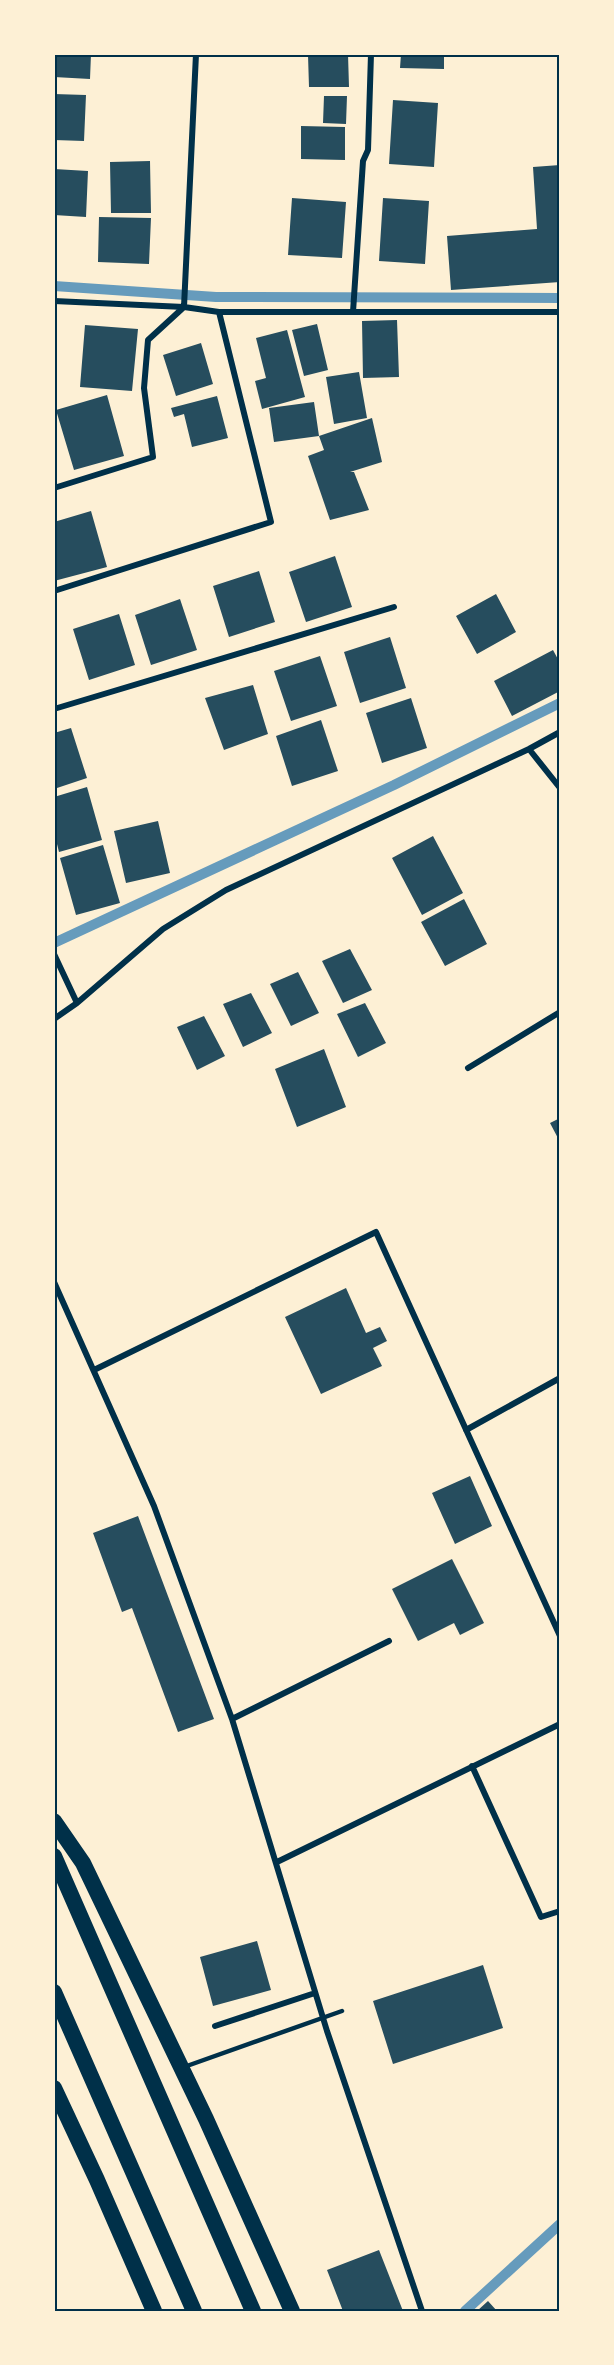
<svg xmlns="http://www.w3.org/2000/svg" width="614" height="2365" viewBox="0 0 614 2365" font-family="'Titillium Web',sans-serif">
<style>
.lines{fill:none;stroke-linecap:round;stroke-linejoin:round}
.stream{stroke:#669bbc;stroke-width:10}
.building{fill:#264d5e}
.service{stroke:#003049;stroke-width:4.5}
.minor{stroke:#003049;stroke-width:6}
.trunk{stroke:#003049;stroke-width:16}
.neatline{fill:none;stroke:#003049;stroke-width:2}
</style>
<rect width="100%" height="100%" fill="#fdf0d5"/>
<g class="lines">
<path class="stream" d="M54,286L216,297L560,298
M54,943L394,785L560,703
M465,2311L560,2224"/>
</g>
<path class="building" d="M54,54H91L90,79L54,77Z
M348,54L349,87H309L308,55Z
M401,54H444V69L400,68Z
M54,94L86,95L84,141L54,140Z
M324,96H347L346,124L323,123Z
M393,100L438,103L434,167L389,164Z
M301,126L345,127V160L301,159Z
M150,161L151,213H111L110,162Z
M560,165V282L451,290L447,236L537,229L533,167Z
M54,169L88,171L86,217L54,215Z
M292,198L346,202L342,258L288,255Z
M383,198L429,201L425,264L379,261Z
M99,217L151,218L149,264L98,262Z
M397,320L399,377L363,378L362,321Z
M317,324L328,370L304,376L292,330Z
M85,325L138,329L132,391L80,387Z
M287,330L305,397L262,409L255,381L266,378L256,338Z
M201,343L213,384L176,396L163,355Z
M359,372L367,418L334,424L326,377Z
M107,395L124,456L74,470L56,410Z
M217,396L228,438L192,447L184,414L174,417L171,408Z
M314,402L319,436L274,442L269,408Z
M372,418L382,462L350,472H354L369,510L330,520L308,456L324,450L319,436Z
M91,511L107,567L54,581V522Z
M335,556L352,607L306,622L289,572Z
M259,571L275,622L229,637L213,586Z
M496,594L516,632L477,654L456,616Z
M180,599L197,650L151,665L135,615Z
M119,614L135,665L89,680L73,629Z
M390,637L406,688L360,703L344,652Z
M553,650L560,663V691L512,716L494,681Z
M320,656L337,706L291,721L274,671Z
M253,685L268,734L224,750L205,698Z
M411,698L427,748L382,763L366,713Z
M321,720L338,771L292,786L276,736Z
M71,728L87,778L54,789V733Z
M87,787L102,840L59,852L54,832V797Z
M158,821L170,873L126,883L114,831Z
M433,836L463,893L422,915L392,858Z
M103,845L120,903L76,915L60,858Z
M464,899L487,944L445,966L421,922Z
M350,949L372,990L343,1003L322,961Z
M298,972L319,1013L291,1026L270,984Z
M251,993L272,1033L243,1047L223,1004Z
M365,1003L386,1043L358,1057L337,1014Z
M204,1016L225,1056L197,1070L177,1027Z
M324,1049L346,1107L297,1127L275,1069Z
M560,1118V1142L550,1123Z
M346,1288L366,1333L380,1327L387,1341L373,1348L382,1366L321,1394L285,1317Z
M470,1476L492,1526L455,1544L432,1493Z
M138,1516L214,1719L178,1732L132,1608L122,1612L93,1533Z
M452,1559L484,1623L460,1635L454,1623L418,1641L392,1589Z
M257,1941L271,1990L213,2006L200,1957Z
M483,1965L503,2028L393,2064L373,2001Z
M379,2250L403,2311H343L327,2270Z
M488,2301L497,2311H477Z"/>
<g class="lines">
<path class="service" d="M184,2067L342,2011"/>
<path class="minor" d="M54,301L184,307L219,312H560
M353,312L363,161L368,150L371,54
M54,488L153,457L144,388L148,340L184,307L196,54
M54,591L271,522L219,312
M54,709L394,607
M529,749L560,788
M54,954L77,1003
M54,1019L77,1003L163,929L226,890L529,749L560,732
M468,1068L560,1012
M54,1282L154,1506L232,1719L327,2031L422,2311
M94,1370L376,1232L560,1636
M466,1430L560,1378
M232,1719L389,1641
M472,1766L541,1917L560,1911
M277,1862L560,1724
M215,2026L315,1993"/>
<path class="trunk" d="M54,1821L83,1863L206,2119L292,2311
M54,1856L253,2311
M54,1992L194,2311
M54,2088L97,2180L154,2311"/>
</g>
<rect width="614" height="2365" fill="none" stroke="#fdf0d5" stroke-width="111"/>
<rect x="56" y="56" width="502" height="2254" class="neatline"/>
</svg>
